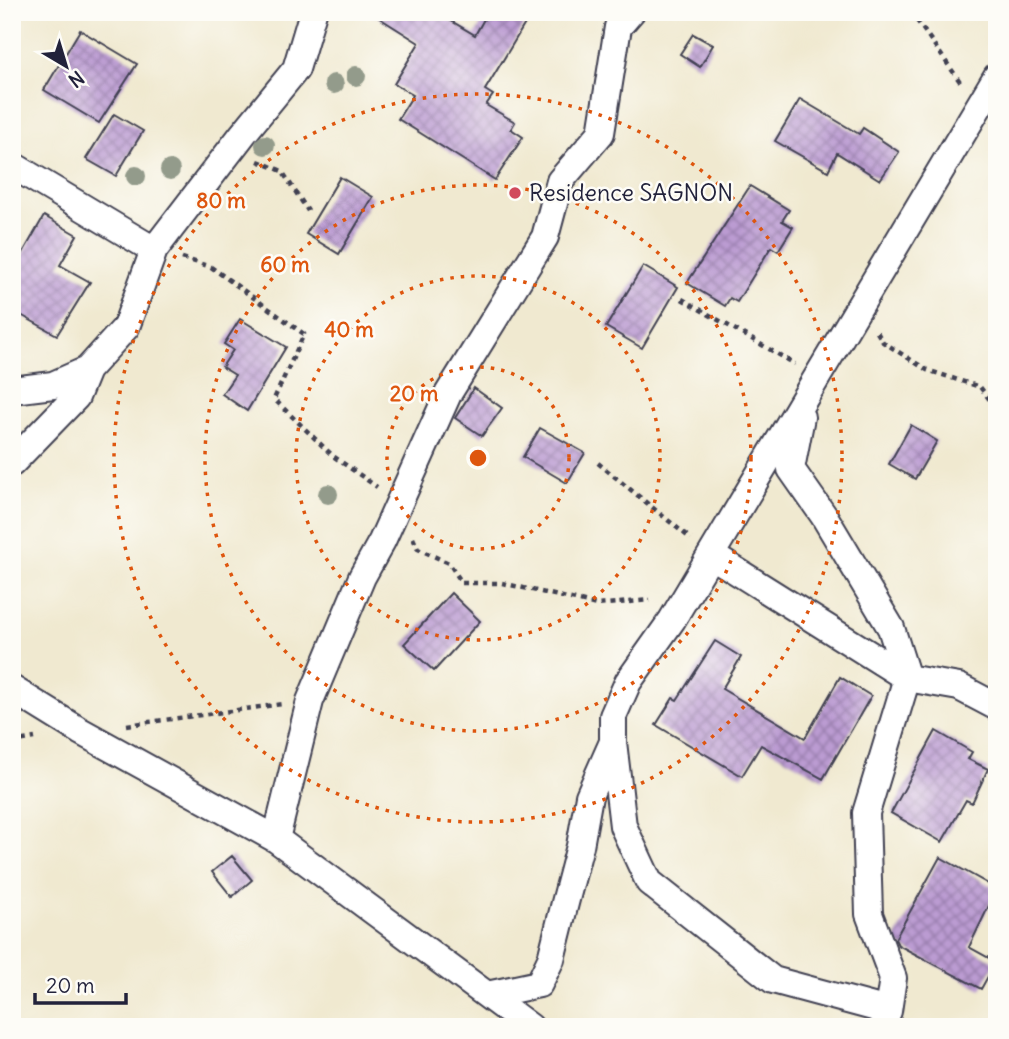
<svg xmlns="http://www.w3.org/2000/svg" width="1009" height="1039" viewBox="0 0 1009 1039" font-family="Delius,sans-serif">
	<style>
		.building { fill: url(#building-cross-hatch) }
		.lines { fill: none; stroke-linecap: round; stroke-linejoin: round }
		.minor-casing { stroke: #414051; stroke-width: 30 }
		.path { stroke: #414051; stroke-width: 4.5; stroke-dasharray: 5 5; stroke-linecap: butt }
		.minor { stroke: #fff; stroke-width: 26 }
		.tree { fill: #939b8b }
		.ring { fill: none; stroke: #de560e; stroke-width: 3.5; stroke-dasharray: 3.5 7 }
		.poi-dot { fill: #d1495b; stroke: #fdfcf7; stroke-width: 2.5 }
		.labels { text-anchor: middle; stroke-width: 5; stroke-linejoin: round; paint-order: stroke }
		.poi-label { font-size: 23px; fill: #22223b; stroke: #fdfcf7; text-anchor: start }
		.centre { fill: #de560e; stroke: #fdfcf7; stroke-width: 3.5 }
		.ring-label { font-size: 21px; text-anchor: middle; font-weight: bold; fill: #de560e; stroke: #fdfcf7; stroke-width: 5; stroke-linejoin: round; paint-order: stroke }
	</style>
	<defs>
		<pattern id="building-cross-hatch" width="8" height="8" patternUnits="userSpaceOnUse" patternTransform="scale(1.75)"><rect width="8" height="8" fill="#bb9bd2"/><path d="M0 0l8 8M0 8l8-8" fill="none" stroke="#987eac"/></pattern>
	</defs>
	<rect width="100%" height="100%" fill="#fdfcf7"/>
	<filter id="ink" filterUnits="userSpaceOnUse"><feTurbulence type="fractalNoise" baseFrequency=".0143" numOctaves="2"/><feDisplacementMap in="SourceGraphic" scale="14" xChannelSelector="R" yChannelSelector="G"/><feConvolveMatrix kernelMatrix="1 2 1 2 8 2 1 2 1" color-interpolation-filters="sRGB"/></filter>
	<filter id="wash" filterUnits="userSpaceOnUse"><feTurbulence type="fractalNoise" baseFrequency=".00686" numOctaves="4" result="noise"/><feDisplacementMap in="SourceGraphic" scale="28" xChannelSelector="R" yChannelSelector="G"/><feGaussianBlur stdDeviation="1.57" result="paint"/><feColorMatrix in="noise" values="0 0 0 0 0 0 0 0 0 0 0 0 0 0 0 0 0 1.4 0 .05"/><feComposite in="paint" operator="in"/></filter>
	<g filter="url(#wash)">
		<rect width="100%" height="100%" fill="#f0e9d0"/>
		<g id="blocks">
			<path class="building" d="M370,12H436L475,35L488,12H532L485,90L493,95L486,105L515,122L511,129L523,137L495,180L398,119L413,95L394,84L419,43Z
				M80,30L137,64L99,123L44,90Z
				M693,34L713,45L700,67L680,54Z
				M800,99L859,134L863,128L899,152L880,180L837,153L828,171L775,141Z
				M114,114L143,131L116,176L86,159Z
				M340,177L373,197L339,254L306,234Z
				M750,186L789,210L782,221L793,227L778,251L771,247L737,302L730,298L725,306L687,283Z
				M44,216L77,235L60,265L90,282L57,335L12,310V272Z
				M643,266L678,287L642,348L606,327Z
				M240,319L286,347L247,411L222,394L235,375L222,367L233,350L224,344Z
				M474,388L502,408L482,436L455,418Z
				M911,425L937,441L915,479L889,464Z
				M540,428L585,453L567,483L523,457Z
				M451,593L480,621L434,671L404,644Z
				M715,641L741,657L722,689L805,738L840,677L871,696L823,779L761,745L742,776L656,725L673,698L677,700Z
				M936,731L972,752L968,759L988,769L972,803L966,800L942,842L891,813Z
				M232,856L252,880L232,897L212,872Z
				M940,857L997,889L969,947L996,962L981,989L898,945L895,939Z"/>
		</g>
	</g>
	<g filter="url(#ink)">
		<use href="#blocks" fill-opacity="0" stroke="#414051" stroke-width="2"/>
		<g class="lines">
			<defs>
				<path id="minor" d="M12,165L154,250
					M12,390L53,385L87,370L126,327L154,250L243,134L296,69L313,12
					M801,417L791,469L824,516L891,628L907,678L959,687L997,707
					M12,463L76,397L87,370
					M711,555L907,678L866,813L869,914L893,978L888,1011L882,1025
					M12,689L80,731L276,839L530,1027
					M276,839L310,701L362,577L382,541L448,394L545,237L560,181L601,133L618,27L631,12
					M487,995L539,984L551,959L565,903L580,846L589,796L612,744
					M888,1011L773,980L649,882L623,826L613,742V716L628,682L672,620L997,76"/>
			</defs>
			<use href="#minor" class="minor-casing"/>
			<path class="path" d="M911,12L961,83
				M258,161L282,171L308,211
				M182,258L211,267L304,334L274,399L333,456L377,487
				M682,299L795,364
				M877,332L883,342L927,370L980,387L997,409
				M598,463L691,539
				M413,538L418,549L449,563L462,583H502L597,605L650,600
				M127,725L282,704
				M12,742L35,738"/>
			<use href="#minor" class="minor"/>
		</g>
		<g class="tree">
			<circle cx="356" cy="76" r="10"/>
			<circle cx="334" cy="84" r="10"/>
			<circle cx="265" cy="145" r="10"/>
			<circle cx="170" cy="170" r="10"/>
			<circle cx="136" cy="176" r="10"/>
			<circle cx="328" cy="494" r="10"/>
		</g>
	</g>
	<g class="ring">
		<circle cx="478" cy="458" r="91"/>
		<circle cx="478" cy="458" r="182"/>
		<circle cx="478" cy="458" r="273"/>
		<circle cx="478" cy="458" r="364"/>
	</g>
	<circle class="poi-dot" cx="515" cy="193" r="7"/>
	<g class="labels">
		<g class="poi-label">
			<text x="529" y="201">Residence SAGNON</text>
		</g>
	</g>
	<circle cx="478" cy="458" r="10" class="centre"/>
	<g class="ring-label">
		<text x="221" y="208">80 m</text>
		<text x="285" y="272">60 m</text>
		<text x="349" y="337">40 m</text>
		<text x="414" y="401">20 m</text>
	</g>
	<rect width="1009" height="1039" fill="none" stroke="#fdfcf7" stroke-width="42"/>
	<g transform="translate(66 66) rotate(142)" stroke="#fdfcf7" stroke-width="5" paint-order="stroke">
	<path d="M0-5L12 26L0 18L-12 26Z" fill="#22223b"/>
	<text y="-10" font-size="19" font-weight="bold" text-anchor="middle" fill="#22223b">N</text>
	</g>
	<path d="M35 993v10h91v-10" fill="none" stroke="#22223b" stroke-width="3.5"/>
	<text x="46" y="993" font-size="21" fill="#22223b" stroke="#fdfcf7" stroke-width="5" paint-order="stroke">20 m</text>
</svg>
